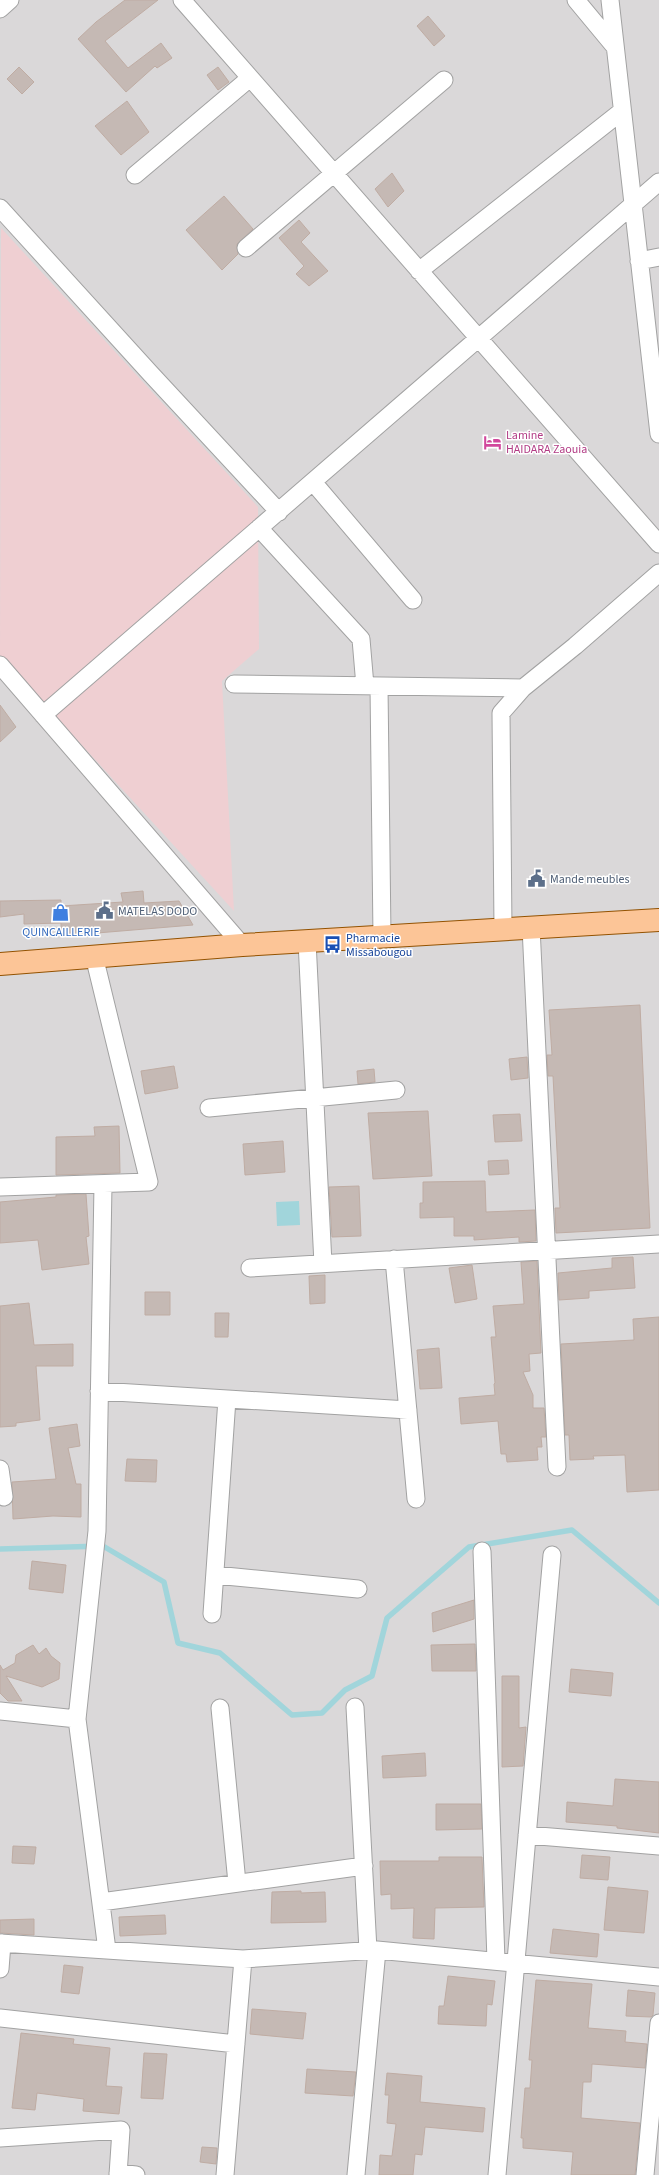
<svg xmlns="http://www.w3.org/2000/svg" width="659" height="2175" viewBox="0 0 659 2175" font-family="'Source Sans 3',sans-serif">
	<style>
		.residential { fill: #dad8d9 }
		.commercial { fill: #efcfd2 }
		.water { fill: #a1d5db }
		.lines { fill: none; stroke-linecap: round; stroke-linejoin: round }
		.stream { stroke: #a1d5db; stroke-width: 5.5 }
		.building { fill: #c5b9b4; stroke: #bfaca3 }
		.minor-casing { stroke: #a2a2a2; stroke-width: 19 }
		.primary-casing { stroke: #935200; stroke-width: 24 }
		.minor { stroke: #fff; stroke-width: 17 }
		.primary { stroke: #fcc597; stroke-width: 22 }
		.labels { text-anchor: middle; stroke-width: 3; stroke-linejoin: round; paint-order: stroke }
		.hotel-label { font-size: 12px; fill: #b23c85; stroke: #fff; text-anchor: start }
		.service-label { font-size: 12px; fill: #4e5e75; stroke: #fff; text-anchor: start }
		.shop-label { font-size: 12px; fill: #366cbe; stroke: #fff }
		.transit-label { font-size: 12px; fill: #164399; stroke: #fff; text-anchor: start }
	</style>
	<rect width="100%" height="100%" fill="#ede8e1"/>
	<path class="residential" d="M0,0H659V2175H0Z"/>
	<path class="commercial" d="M1,228L258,507L259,649L222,681L234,911L0,656Z"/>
	<path class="water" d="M299,1201L300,1225L277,1226L276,1202Z"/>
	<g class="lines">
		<path class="stream" d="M0,1549L103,1546L164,1582L178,1643L220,1653L292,1715L322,1713L345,1690L372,1676L387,1618L469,1547L572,1530L659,1603"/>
	</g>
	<path class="building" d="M125,0H158L105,41L128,68L161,43L172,58L157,68L155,66L126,92L78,39L96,22Z
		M428,16L445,36L434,46L417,26Z
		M19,67L34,82L22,94L7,79Z
		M218,67L229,82L218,90L207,75Z
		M127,101L149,132L121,155L95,126Z
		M392,173L404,191L388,207L375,189Z
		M224,196L253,229L237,244L238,254L222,270L186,230Z
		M299,220L310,233L301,242L328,271L309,286L296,274L304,266L279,238Z
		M0,705L16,727L0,742Z
		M143,891L144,903L179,901L193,925L61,936V923L24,924V914L0,917V901L61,900V906L123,902L121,893Z
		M640,1005L650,1228L556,1233L555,1208H560L553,1076H548L547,1055H552L549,1010Z
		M527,1057L528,1078L511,1080L509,1059Z
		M174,1066L178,1088L145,1094L141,1071Z
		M374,1069L375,1082L358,1084L357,1071Z
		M428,1111L432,1176L373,1179L368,1113Z
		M520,1114L522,1141L495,1142L493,1115Z
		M119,1126L120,1173L56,1175V1137L95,1136L94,1127Z
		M283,1141L285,1172L245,1175L243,1144Z
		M508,1160L509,1174L489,1175L488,1161Z
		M485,1181L486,1212L535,1210L536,1241L519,1242V1237L474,1240V1236H454V1217L420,1218V1203H423V1182Z
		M359,1186L361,1236L332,1237L329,1187Z
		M86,1194L89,1236L86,1237L89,1264L42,1270L38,1240L0,1243V1202L56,1197V1195Z
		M633,1257L635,1288L589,1291V1298L559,1300L558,1273L612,1268V1258Z
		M537,1261L541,1353L529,1354L530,1371L523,1372L533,1395V1408H544L546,1437H541L542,1447H537L538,1460L507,1462L506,1454H501L498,1421L461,1424L459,1398L495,1395L494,1384L495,1383L491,1337H496L493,1306L524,1304L521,1262Z
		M472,1265L477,1299L455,1303L449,1268Z
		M325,1275V1303L310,1304L309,1276Z
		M145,1292H170V1315H145Z
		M29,1303L34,1345L73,1344V1366H36L40,1420L16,1423V1426L0,1427V1306Z
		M215,1313H229L228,1337H215Z
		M659,1317V1490L627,1492L625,1455L593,1456L594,1459L570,1460L569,1435H565L561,1344L634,1340L633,1319Z
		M439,1348L442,1388L420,1389L417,1350Z
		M77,1424L80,1446L68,1448L76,1484H81V1517L53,1516L13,1519L12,1482L56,1479L49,1428Z
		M127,1459L157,1460L156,1482L125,1481Z
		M32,1561L66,1565L63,1593L29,1589Z
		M474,1600V1619L433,1632L432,1613Z
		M475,1644L476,1671H432L431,1645Z
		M33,1645L39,1654L46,1648L51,1656L60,1663L59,1679L42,1687L6,1676L22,1701H8L0,1693V1665L3,1670L15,1663L16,1655Z
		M571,1669L613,1673L611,1696L569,1692Z
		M502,1676H519V1728L526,1727L523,1766L502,1767Z
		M425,1753L426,1776L383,1778L382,1756Z
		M615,1779L659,1782V1833L617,1828V1826L566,1822L567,1802L613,1806Z
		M436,1804H481L482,1829L436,1830Z
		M13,1846L36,1847L34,1864L12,1863Z
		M582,1855L610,1857L608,1880L580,1878Z
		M439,1857H482L484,1907L435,1908L434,1939L413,1938L414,1908L391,1909V1894L381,1895L380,1861H439Z
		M608,1887L648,1891L644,1933L604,1930Z
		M301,1891V1893L325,1892L326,1922L271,1923L272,1892Z
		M165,1915L166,1934L120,1936L119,1917Z
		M34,1919V1935L0,1933V1920Z
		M553,1929L599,1934L597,1957L550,1953Z
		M64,1965L83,1967L79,1994L61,1992Z
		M448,1976L495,1981L492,2005L487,2004L486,2026L438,2024L439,2006H444Z
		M536,1980L592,1984L588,2028L626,2031L625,2042L647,2044L645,2068L592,2064L591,2082H583L581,2118L640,2123L635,2175H571L573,2152L523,2148V2138H521L525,2088H530L532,2060H529Z
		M628,1990L655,1993L653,2015L651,2017L626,2016Z
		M252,2009L306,2013L303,2039L250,2034Z
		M21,2033L74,2039L73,2044L110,2048L106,2086L122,2087L119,2114L83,2111L84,2099L37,2093L35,2110L12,2108Z
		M144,2053L167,2054L163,2099L141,2098Z
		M307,2069L356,2072L353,2096L305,2093Z
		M387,2073L422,2076L420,2102L485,2108L483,2132L425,2127L422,2155L415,2154L413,2175H379L380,2155L392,2156L396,2124L387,2123L389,2095H385Z
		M202,2147L217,2148L216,2164L200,2162Z"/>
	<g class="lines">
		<defs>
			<path id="minor" d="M182,0L659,544
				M576,0L615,47
				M610,0L659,434
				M0,9L10,0
				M135,175L250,78
				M0,208L150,373L279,512
				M246,248L444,80
				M639,261L659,257
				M419,271L622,111
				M313,482L413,600
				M259,528L361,639L365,686
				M0,665L242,945
				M234,684L523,688
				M379,686L382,936
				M43,715L659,182
				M531,927L557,1467
				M503,929L501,713L523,688L575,646L659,573
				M307,941L323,1264
				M209,1108L396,1090
				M103,1185L97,1531L77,1719L107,1950
				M0,1187L149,1182L94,956
				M394,1259L416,1499
				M250,1268L659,1244
				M99,1391L408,1410
				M0,1469L4,1497
				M482,1551L496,1961
				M215,1575L358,1589
				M212,1614L227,1399
				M355,1707L368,1950
				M220,1708L237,1883
				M0,1711L77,1719
				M527,1835L659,1846
				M101,1902L364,1866
				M0,1943L243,1959L377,1950L659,1977
				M0,1969L2,1943
				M0,2018L236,2044
				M0,2138L121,2130L118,2175
				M118,2173L136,2175
				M225,2175L243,1959
				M356,2175L377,1950
				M497,2175L552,1555
				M645,2175L659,2023"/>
			<path id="primary" d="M0,964L242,945L659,920"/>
		</defs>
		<use href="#minor" class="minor-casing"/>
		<use href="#primary" class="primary-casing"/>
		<use href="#minor" class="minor"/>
		<use href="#primary" class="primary"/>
	</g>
	<defs>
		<symbol id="hotel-bare" viewBox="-9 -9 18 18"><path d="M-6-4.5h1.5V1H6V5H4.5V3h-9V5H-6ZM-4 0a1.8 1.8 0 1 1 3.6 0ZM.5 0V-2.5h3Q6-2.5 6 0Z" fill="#d1479c" stroke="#fff" stroke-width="2.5" paint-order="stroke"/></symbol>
		<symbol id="civic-bare" viewBox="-9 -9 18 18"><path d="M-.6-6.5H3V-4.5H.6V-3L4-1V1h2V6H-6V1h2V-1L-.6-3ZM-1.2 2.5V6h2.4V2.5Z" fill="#5c6f8a" stroke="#fff" stroke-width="2.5" paint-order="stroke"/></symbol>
		<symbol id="shop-bare" viewBox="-9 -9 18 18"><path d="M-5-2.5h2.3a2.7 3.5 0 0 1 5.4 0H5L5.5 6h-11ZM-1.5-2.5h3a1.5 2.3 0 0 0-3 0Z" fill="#3f7fe0" stroke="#fff" stroke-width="2.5" paint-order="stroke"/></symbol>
		<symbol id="bus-bare" viewBox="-9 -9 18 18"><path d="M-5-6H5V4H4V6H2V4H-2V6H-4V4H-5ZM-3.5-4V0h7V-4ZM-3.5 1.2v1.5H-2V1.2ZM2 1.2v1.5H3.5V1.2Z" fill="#1a4fb4" stroke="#fff" stroke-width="2.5" paint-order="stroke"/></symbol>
	</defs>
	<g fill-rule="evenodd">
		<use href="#hotel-bare" x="480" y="430" width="25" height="25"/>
		<use href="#civic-bare" x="524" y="866" width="25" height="25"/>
		<use href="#civic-bare" x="92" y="898" width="25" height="25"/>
		<use href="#shop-bare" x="48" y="900" width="25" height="25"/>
		<use href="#bus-bare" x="320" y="932" width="25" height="25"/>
	</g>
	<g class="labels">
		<g class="hotel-label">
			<text x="506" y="439">Lamine<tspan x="506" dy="14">HAIDARA Zaouia</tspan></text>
		</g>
		<g class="service-label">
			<text x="550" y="883">Mande meubles</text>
			<text x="118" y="915">MATELAS DODO</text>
		</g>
		<g class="shop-label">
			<text x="61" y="936">QUINCAILLERIE</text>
		</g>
		<g class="transit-label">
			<text x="346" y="942">Pharmacie<tspan x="346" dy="14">Missabougou</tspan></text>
		</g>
	</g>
</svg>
